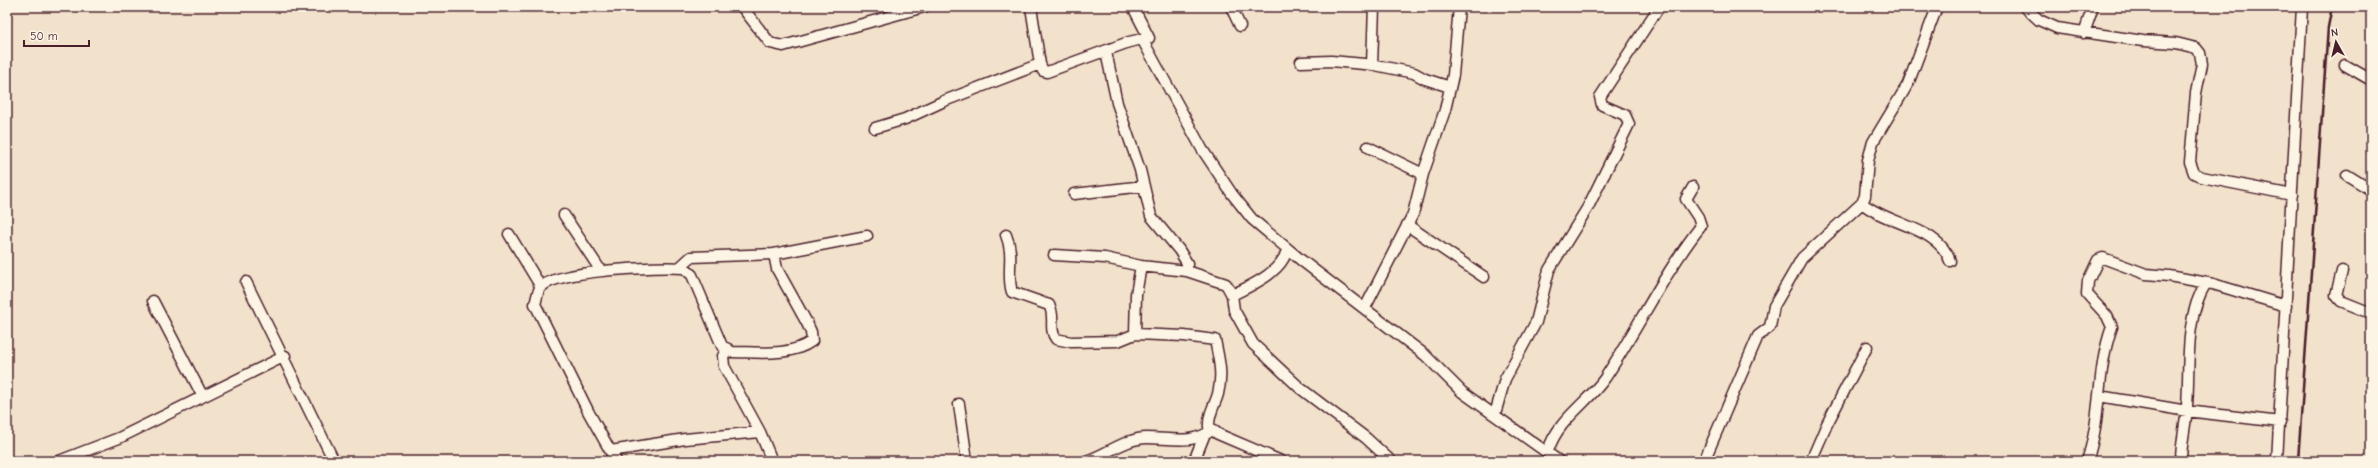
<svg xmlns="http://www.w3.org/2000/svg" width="2378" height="468" viewBox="0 0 2378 468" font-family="'Comic Neue',sans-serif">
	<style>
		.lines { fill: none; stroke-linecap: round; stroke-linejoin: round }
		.street-casing { stroke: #4a1f2b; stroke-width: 13 }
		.street { stroke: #fcf5e5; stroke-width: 10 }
		.rail { stroke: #4a1f2b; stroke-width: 2.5 }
	</style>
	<rect width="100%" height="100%" fill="#f2e1cb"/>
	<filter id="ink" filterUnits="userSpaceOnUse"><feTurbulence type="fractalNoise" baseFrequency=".025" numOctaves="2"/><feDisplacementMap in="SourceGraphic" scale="8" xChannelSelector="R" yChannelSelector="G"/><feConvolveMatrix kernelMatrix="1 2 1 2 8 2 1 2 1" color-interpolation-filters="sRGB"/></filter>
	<g filter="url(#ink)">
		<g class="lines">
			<defs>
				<path id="street" d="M742,7L770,43L783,46L924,7
					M1031,7L1040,64L1043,71L1047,72L1129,42L1147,38
					M1133,7L1149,38
					M1231,7L1240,26
					M2025,7L2039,20L2057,28L2143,41L2176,43L2196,48L2200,53L2202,64L2196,93L2190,162L2194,173L2202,177L2292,195
					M2084,33L2093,7
					M1149,38L1142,39L1202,149L1232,194L1252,219L1301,260L1425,355L1462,392L1559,461
					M1106,52L1117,103L1140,170L1151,216L1179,250L1187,263V271L1226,284L1232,295L1234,310L1253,344L1300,388L1366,438L1391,461
					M1301,62L1331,61L1375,65L1414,73L1425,79L1450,87
					M1372,65L1374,7
					M2345,65L2371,80
					M875,128L905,119L944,101L1040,64
					M1368,147L1423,174
					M2347,175L2371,190
					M1074,194L1144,186
					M1862,203C1888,225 1939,227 1950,261
					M564,215L601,271
					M1407,225L1484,277
					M509,234L541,287
					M1006,235C1015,256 1006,274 1012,292L1049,305C1056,316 1048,329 1056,339L1071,342L1118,341L1135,334L1184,336L1215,340C1219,360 1223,374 1218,394C1215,405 1208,414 1209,427L1218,434L1281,461
					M1054,255L1105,258L1141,266
					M679,268L691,257L774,254
					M2342,271L2336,295L2341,301L2371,313
					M246,282L334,461
					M1232,295C1250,286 1283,272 1287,249
					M153,301L202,395
					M1365,308L1413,214L1423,174L1445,110L1453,75L1459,7
					M1135,334L1136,294L1141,266L1187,271
					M2099,396L2187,411L2280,422
					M959,404L967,461
					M1495,414L1505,379L1536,322L1549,270L1588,207L1629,124L1625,115L1602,105L1600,97L1659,7
					M611,451L685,439L760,432
					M1548,451C1558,419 1587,404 1605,378C1638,328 1664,273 1701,226L1698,217L1686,199L1693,187
					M59,461L119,438L285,356
					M616,461L589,413L535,304C537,299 537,291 541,287C558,270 658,266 684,268L692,275L722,346L728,349
					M772,461L760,432L724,366L723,356L728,349L731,352C757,352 790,357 812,341L811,332L807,323L777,269L774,254L867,236
					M1086,461C1106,455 1126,438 1147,438C1169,438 1193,445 1212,430
					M1194,461L1204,436
					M1704,461L1758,336L1770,327L1774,306L1802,258L1862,203L1865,196L1868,160L1873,142L1908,84L1937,7
					M1811,461L1827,424L1867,347
					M2087,461C2102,417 2096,370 2112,327L2107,316L2087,294L2088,281L2098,260L2103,258L2146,274L2169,276L2213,284L2286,306
					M2181,461C2181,442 2186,425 2187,406C2190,367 2184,318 2206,283
					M2277,461L2302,7"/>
			</defs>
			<use href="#street" class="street-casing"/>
			<use href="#street" class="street"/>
			<path class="rail" d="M2298,461L2328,27L2332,7"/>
		</g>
	</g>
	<rect width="2378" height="468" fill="none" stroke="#fcf5e5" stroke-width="24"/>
	<rect x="12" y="12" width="2354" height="444" fill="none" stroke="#4a1f2b" stroke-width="1.5" filter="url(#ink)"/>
	<g transform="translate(2336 42) rotate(352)" stroke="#fcf5e5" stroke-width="3" paint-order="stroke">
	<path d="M0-3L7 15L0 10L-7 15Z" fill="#4a1f2b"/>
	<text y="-6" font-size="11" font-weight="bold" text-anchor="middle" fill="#4a1f2b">N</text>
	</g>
	<path d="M24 40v6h65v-6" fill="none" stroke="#4a1f2b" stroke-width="2"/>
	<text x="30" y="40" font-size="12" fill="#4a1f2b" stroke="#fcf5e5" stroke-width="3" paint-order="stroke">50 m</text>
</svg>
